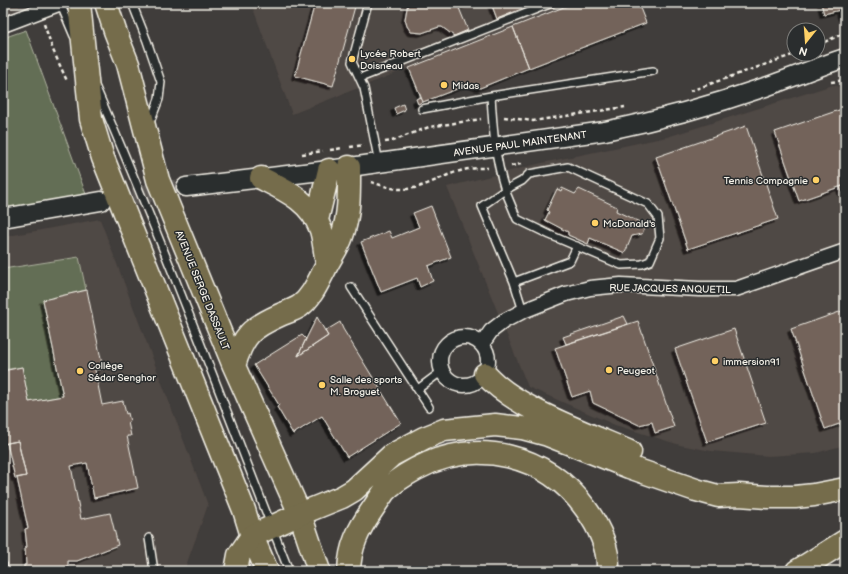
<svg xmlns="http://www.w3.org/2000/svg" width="848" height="574" viewBox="0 0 848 574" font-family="'Balsamiq Sans',sans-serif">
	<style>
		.built { fill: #4f4844 }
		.green { fill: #646e54; stroke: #acb09e }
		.building { fill: #73635a; stroke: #f4f1e8; filter: url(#shadow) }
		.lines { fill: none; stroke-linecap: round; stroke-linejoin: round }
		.tertiary-tunnel { stroke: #5b5855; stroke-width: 18; stroke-dasharray: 18 9; stroke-linecap: butt }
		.service-casing { stroke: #f4f1e8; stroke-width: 10 }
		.minor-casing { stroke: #f4f1e8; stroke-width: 17 }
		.tertiary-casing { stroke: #f4f1e8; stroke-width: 21 }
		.primary-casing { stroke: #f4f1e8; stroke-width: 25 }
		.trunk-casing { stroke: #f4f1e8; stroke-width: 25 }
		.path { stroke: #f4f1e8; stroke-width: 2.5; stroke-dasharray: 4 3; stroke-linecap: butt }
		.service { stroke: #2a2d2e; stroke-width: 7 }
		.minor { stroke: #2a2d2e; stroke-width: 14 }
		.tertiary { stroke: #2a2d2e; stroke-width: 18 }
		.primary { stroke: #746c4b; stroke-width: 22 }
		.trunk { stroke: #746c4b; stroke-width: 22 }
		.poi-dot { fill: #ffd166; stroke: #2a2d2e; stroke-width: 1.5 }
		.labels { text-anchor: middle; stroke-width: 3; stroke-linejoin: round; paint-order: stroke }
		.poi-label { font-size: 10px; fill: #f4f1e8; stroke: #2a2d2e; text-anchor: start }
		.street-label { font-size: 10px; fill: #f4f1e8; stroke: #2a2d2e }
	</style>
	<defs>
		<filter id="shadow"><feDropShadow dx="-3.5" dy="3.5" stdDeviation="0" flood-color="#0009"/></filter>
	</defs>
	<rect width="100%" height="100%" fill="#403d3b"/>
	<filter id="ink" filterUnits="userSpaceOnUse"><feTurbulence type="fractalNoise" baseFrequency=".025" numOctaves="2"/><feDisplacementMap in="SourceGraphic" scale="8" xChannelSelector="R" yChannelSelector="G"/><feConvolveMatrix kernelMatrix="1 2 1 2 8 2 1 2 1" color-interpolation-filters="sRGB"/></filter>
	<g filter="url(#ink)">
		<path class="built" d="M3,3H18L20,10L3,17Z
			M251,3H574L292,114Z
			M833,85L845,88V445L816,453L768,456L711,451L680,445L615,425L528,387L447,187L542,163L667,137Z
			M100,219L208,505L184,571H3V237Z"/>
		<path class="green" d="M26,30L87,197L3,210V38Z
			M79,257L86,290L43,300L63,396L29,402L22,367L3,370V269Z"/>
		<path class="building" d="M315,3H356L333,86L295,76Z
			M408,3H472L459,8L468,30L454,36L442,27H439L422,33L411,32L407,26L405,19Z
			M491,3H536L497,19Z
			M574,3H638L646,23L529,68L513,27Z
			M821,3H845V17H842L840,10L824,14Z
			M513,27L529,68L480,88L470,84L423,102L409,68Z
			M420,97L422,102L418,104L416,99Z
			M403,104L405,110L396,114L394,108Z
			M845,108V185L799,201L775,132Z
			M746,126L778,219L688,249L656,157Z
			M845,185V192L842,193L840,187Z
			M562,188L575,194L579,189L617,207L616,211L646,225L642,234L632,236L625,253L590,238L588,244L568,235V232L545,220L549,212L547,210L557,189L561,191Z
			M431,206L451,257L428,266L433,281L420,287L417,278L381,292L361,242L389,231L392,238L419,227L413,213Z
			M87,290L103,369L95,370L102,405L123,401L126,414L128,413L130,422H128L131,436H127L138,488L94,498L87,463L71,466L81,519L110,513L118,545L77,561H68V571H24V565H26L25,548L27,547L25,529L28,528L17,478L26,476L18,441L3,444V371L22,367L29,402L63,396L43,300Z
			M845,310V422L825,429L791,329Z
			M624,316L628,324L566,344L563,337Z
			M317,317L328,336L298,356L306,339Z
			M638,321L674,427L655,433L652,422L639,425L593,403L590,391L572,397L555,348Z
			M340,322L343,329L401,423L347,457L322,416L293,434L277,407L279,405L254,365L302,335L306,339L298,356L328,336L325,331Z
			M734,329L766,423L707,442L675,349Z
			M18,441L26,476L15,478L7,443Z
			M105,568V571H92Z"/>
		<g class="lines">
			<path class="tertiary-tunnel" d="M106,200L186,187"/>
			<defs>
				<path id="service" d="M60,3L74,36
					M132,3L147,41L161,82L159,99L149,125
					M368,3L352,62L364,88L379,163
					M360,78L552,3
					M96,88C165,247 226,410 289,571
					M491,96C493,130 495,158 505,190L482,206L514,282L523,311
					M422,109L491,96L653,71
					M568,167L648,204L658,217L660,238L650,261L642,264L621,265L550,235L517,219L505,190L522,181L529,174Z
					M514,282L570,261L577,246
					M351,287L429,407
					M418,389L442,371
					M149,538L154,571
					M3,565L5,571"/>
				<path id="minor" d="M3,25L61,3
					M440 361a24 24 0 1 1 48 0a24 24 0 1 1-48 0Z
					M482,344L491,331L504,321L523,311L566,294L590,288L621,285L699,289H736L845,251"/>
				<path id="tertiary" d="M186,187L329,170L605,131C658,120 710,106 762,88C789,79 817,67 845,58
					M3,218L101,201"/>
				<path id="primary" d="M79,3L91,119L103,158L244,510L252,536L267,571
					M106,3L115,31L128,64L158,180L234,366L300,514L319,571
					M261,178C285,190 311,201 321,230C324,240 325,253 327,264
					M317,220L329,170
					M234,366C243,335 251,328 280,315C287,312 294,310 300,306C312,297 318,282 325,269C330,258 338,248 342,236C350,214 349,190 349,167"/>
				<path id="trunk" d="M485,374C516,409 587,433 630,452
					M236,571L239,555L252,536L300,514L342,497L354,490L392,455L424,438L444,430L495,425L522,428L548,435L629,467L696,490L718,496L739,495L767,497H795L814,495L845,489
					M349,571C350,546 358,530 372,510C376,504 380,498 384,492C393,482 405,475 416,469C476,437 547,454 586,509C599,527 609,549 608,571
					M797,571L845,541"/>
			</defs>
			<use href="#service" class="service-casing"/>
			<use href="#minor" class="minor-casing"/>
			<use href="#tertiary" class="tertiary-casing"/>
			<use href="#primary" class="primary-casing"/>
			<use href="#trunk" class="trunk-casing"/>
			<path class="path" d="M44,24L53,50L67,81
				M845,41L842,34L845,33
				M818,45L842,34
				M831,82L845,80
				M690,91L795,54
				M504,117L533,121L625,107
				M385,142L392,141L429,127L481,119
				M350,147L364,145
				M330,150L343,148
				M302,154L323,151
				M511,166L521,164
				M371,182C381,185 391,189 401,189C423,190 440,176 460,171C469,168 479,168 488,168"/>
			<use href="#service" class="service"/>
			<use href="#minor" class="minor"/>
			<use href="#tertiary" class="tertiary"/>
			<use href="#primary" class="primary"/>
			<use href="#trunk" class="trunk"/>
		</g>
	</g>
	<g class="poi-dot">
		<circle cx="352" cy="59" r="4"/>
		<circle cx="444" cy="85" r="4"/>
		<circle cx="816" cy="180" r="4"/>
		<circle cx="595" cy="223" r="4"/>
		<circle cx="715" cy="361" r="4"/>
		<circle cx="609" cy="370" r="4"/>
		<circle cx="80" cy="371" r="4"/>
		<circle cx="322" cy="385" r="4"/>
	</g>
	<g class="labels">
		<g class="poi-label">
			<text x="360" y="57">Lycée Robert<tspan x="360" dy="12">Doisneau</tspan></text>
			<text x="452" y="89">Midas</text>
			<text x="808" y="184" text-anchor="end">Tennis Compagnie</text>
			<text x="603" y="227">McDonald's</text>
			<text x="723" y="365">immersion91</text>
			<text x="88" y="369">Collège<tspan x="88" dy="12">Sédar Senghor</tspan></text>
			<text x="617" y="374">Peugeot</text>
			<text x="330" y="383">Salle des sports<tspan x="330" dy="12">M. Broguet</tspan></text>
		</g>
		<g class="street-label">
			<text transform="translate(520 143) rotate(-8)" y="4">AVENUE PAUL MAINTENANT</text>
			<text transform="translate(670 288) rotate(1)" y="4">RUE JACQUES ANQUETIL</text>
			<text transform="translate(203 290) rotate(68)" y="4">AVENUE SERGE DASSAULT</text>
		</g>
	</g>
	<rect width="848" height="574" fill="none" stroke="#2a2d2e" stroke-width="16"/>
	<rect x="8" y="8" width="832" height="558" fill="none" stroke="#f4f1e8" stroke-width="1.5" filter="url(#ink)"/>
	<g transform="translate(806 42) rotate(197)"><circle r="19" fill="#2a2d2e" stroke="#7b7b78"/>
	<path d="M0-3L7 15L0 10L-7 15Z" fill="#ffd166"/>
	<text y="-6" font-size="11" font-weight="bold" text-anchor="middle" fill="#f4f1e8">N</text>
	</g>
</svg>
